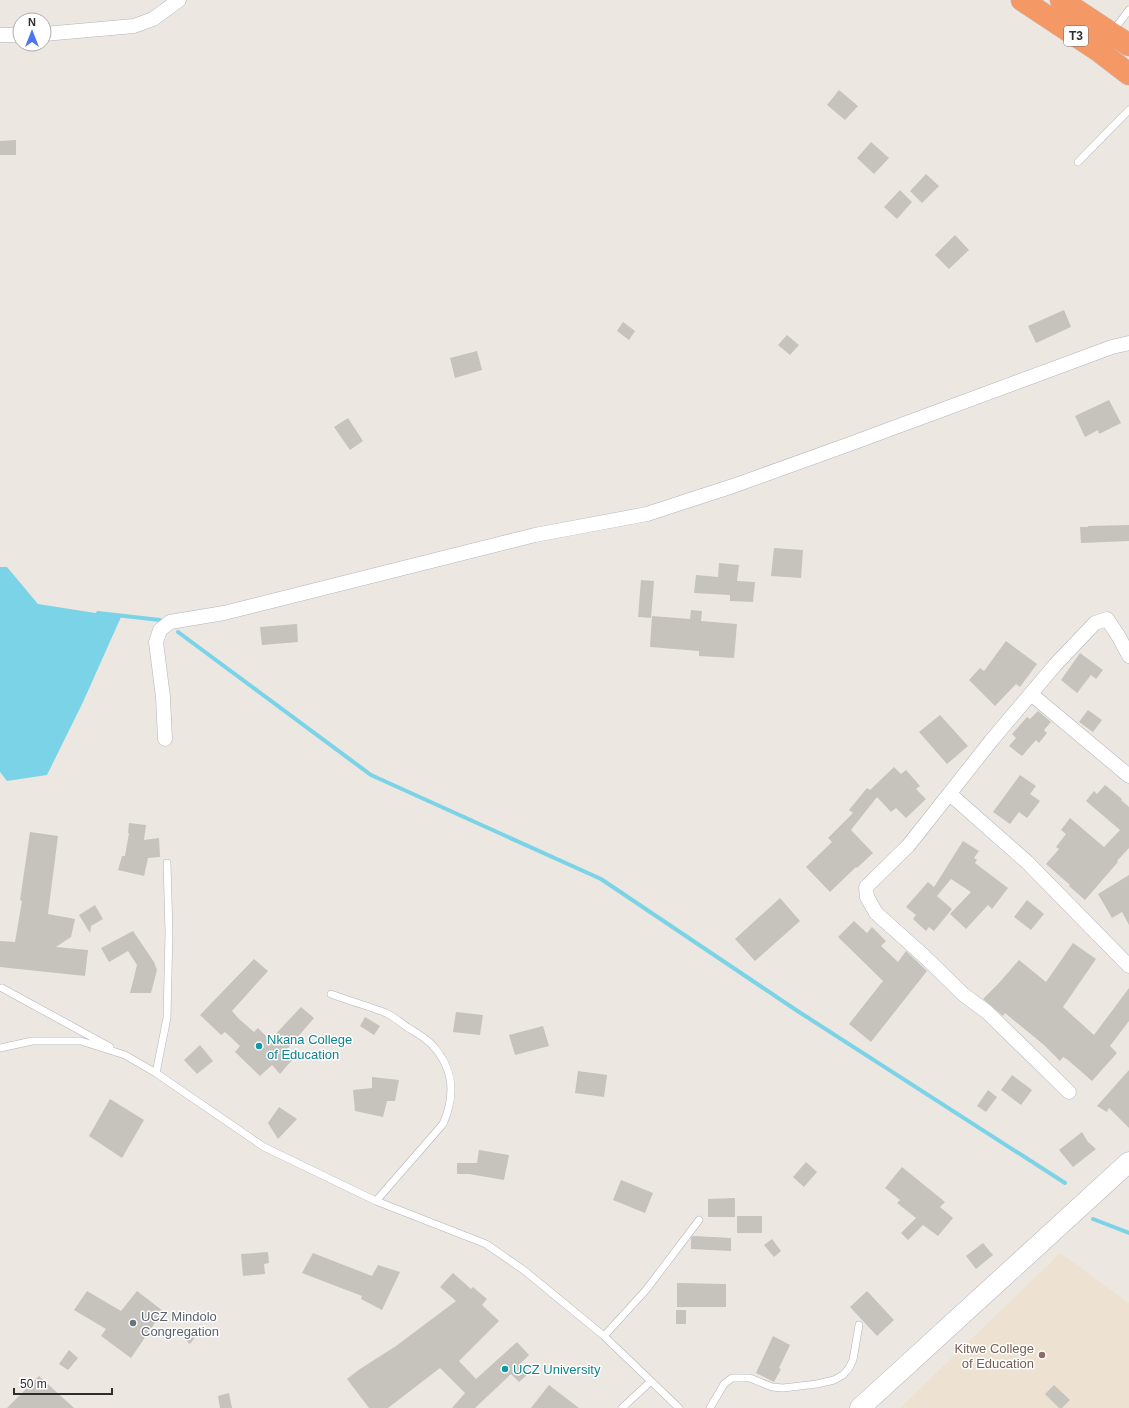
<svg xmlns="http://www.w3.org/2000/svg" width="1129" height="1408" viewBox="0 0 1129 1408" font-family="Helvetica,sans-serif">
	<style>
		.education { fill: #ede2d1 }
		.water { fill: #7bd3e8 }
		.lines { fill: none; stroke-linecap: round; stroke-linejoin: round }
		.stream { stroke: #7bd3e8; stroke-width: 4 }
		.building { fill: #c6c2bc }
		.lane-casing { stroke: #b1b4bc; stroke-width: 8 }
		.street-casing { stroke: #b1b4bc; stroke-width: 15 }
		.secondary-casing { stroke: #b1b4bc; stroke-width: 21 }
		.highway-casing { stroke: #c4c4c4; stroke-width: 23 }
		.lane { stroke: #fff; stroke-width: 7 }
		.street { stroke: #fff; stroke-width: 14 }
		.secondary { stroke: #fff; stroke-width: 20 }
		.highway { stroke: #f49865; stroke-width: 22 }
		.culture-dot { fill: #0f9aa8; stroke: #fff; stroke-width: 1.5 }
		.worship-dot { fill: #6b7280; stroke: #fff; stroke-width: 1.5 }
		.education-dot { fill: #8d6e63; stroke: #fff; stroke-width: 1.5 }
		.labels { text-anchor: middle; stroke-width: 3; stroke-linejoin: round; paint-order: stroke }
		.shield { fill: #fff; stroke: #6c6c6c; stroke-width: 1 }
		.shield-label { font-size: 12px; font-weight: bold; fill: #2d2d2d }
		.culture-label { font-size: 13px; fill: #0d838f; stroke: #fff; text-anchor: start }
		.worship-label { font-size: 13px; fill: #5b616d; stroke: #fff; text-anchor: start }
		.education-label { font-size: 13px; fill: #785e54; stroke: #fff; text-anchor: end }
	</style>
	<rect width="100%" height="100%" fill="#ede7e1"/>
	<path class="education" d="M1060,1253L1129,1303V1408H900Z"/>
	<path class="water" d="M0,567H7L38,604L121,617L83,702L47,775L7,781L0,772Z"/>
	<g class="lines">
		<path class="stream" d="M98,613L160,620
			M178,632L371,775L601,879L796,1010L1065,1183
			M1093,1219L1129,1233"/>
	</g>
	<path class="building" d="M839,90L858,106L845,120L827,105Z
		M16,140V155H0V141Z
		M871,142L889,158L874,174L857,158Z
		M926,174L939,186L922,203L910,191Z
		M900,190L912,202L897,219L884,207Z
		M955,235L969,250L949,269L935,255Z
		M1064,310L1071,327L1036,343L1028,326Z
		M623,322L635,331L629,340L617,331Z
		M787,335L799,345L790,355L778,345Z
		M477,351L482,370L455,378L450,358Z
		M1109,400L1121,423L1099,434L1098,430L1085,437L1075,416Z
		M348,418L363,441L350,450L334,427Z
		M1129,525V541L1081,543L1080,527H1088V526Z
		M774,548L803,550L801,578L771,576Z
		M719,563L739,565L737,581L755,582L753,602L730,601V595L694,593L696,575L718,577Z
		M641,580L654,581L651,618L638,617Z
		M691,610L702,611L701,621L737,624L734,658L699,656V651L650,647L652,616L690,619Z
		M297,624L298,642L262,645L260,627Z
		M1006,641L1037,664L1020,687L1016,684L995,706L969,680L980,668L984,671Z
		M1080,653L1103,670L1096,679L1091,675L1077,693L1061,680Z
		M1088,710L1102,720L1093,732L1079,722Z
		M1038,711L1051,722L1044,730L1047,733L1039,743L1036,740L1022,756L1009,746L1016,738L1012,734L1027,717L1030,719Z
		M940,715L968,746L947,764L919,732Z
		M894,767L901,774L906,770L920,786L916,789L926,799L906,818L896,808L891,812L877,797L851,830L873,853L857,868L856,867L830,892L806,867L832,842L828,838L853,813L849,810L867,788L870,790Z
		M1020,775L1036,786L1030,794L1040,801L1027,818L1019,812L1010,824L993,812Z
		M1105,785L1122,799L1121,800L1129,807V848L1117,861L1118,862L1085,900L1069,886L1070,885L1046,864L1059,849L1056,847L1066,834L1061,830L1070,818L1104,847L1120,830L1086,801L1094,791L1097,794Z
		M129,823L146,825L144,840L159,838L160,857L148,858L144,876L118,870L122,856H125L129,833H128Z
		M30,832L58,836L48,914L75,919L71,937L56,947L88,950L85,976L0,967V941L15,942L22,901L20,900Z
		M963,841L979,851L974,858L977,860L975,863L1008,888L992,909L988,905L966,929L950,914L971,892L951,879L937,896L952,909L934,931L929,927L926,931L913,919L916,915L906,907L928,882L934,887Z
		M1129,875V925L1122,912L1112,918L1098,894Z
		M780,898L800,921L755,961L735,939Z
		M1027,900L1044,914L1031,930L1014,917Z
		M95,905L103,919L91,926L90,933L79,915Z
		M854,921L867,933L872,927L886,941L881,946L898,962L906,951L927,971L871,1042L849,1024L883,981L838,937Z
		M133,931L154,962L157,970L151,993H130L137,965L128,951L109,962L101,948Z
		M1073,943L1096,959L1063,1007L1094,1035L1129,988V1021L1110,1046L1117,1053L1092,1081L1068,1060L1063,1057L1060,1061L1044,1045L1005,1013L1003,1016L983,999L998,984L1019,960L1046,982Z
		M254,959L268,971L232,1011L239,1019L254,1032L258,1028L270,1040L301,1007L314,1018L284,1053L292,1060L280,1074L272,1065L260,1076L235,1052L240,1046L225,1032L221,1035L200,1015Z
		M456,1012L483,1015L480,1035L453,1032Z
		M365,1017L380,1026L374,1035L360,1026Z
		M543,1026L549,1046L515,1055L509,1035Z
		M200,1045L213,1061L197,1074L184,1060Z
		M1129,1070V1128L1109,1108L1107,1112L1097,1106Z
		M578,1071L607,1075L604,1097L575,1093Z
		M1012,1075L1032,1090L1021,1105L1001,1090Z
		M372,1077L399,1080L395,1101H387L383,1117L355,1111L353,1090L372,1088Z
		M988,1090L997,1097L986,1112L977,1106Z
		M110,1099L144,1120L122,1158L89,1136Z
		M279,1107L297,1119L278,1139L268,1123Z
		M1082,1132L1088,1142L1096,1149L1073,1167L1059,1150Z
		M479,1150L509,1155L504,1180L469,1174H457V1163H477Z
		M806,1162L817,1172L804,1187L793,1177Z
		M902,1167L945,1202L940,1207L953,1218L938,1236L923,1225L908,1240L901,1233L916,1218L897,1203L900,1200L885,1188Z
		M621,1180L653,1193L645,1213L613,1200Z
		M735,1198V1217H708V1199Z
		M737,1216H762V1233H737Z
		M693,1236L731,1238V1251L691,1249V1238Z
		M772,1239L781,1251L774,1257L764,1245Z
		M983,1243L993,1255L976,1269L966,1256Z
		M268,1252L269,1263L264,1264L265,1274L243,1276L241,1254Z
		M313,1253L372,1276L378,1265L400,1272L382,1310L361,1299L362,1296L302,1273Z
		M453,1273L471,1289L473,1287L487,1299L482,1305L499,1321L459,1361L476,1379L517,1342L529,1355L519,1365L528,1374L519,1382L511,1374L475,1408H452L465,1393L440,1368L388,1408H369L347,1379L360,1369L396,1346L456,1301L440,1287Z
		M677,1283L726,1284V1307H677Z
		M87,1291L121,1311L137,1291L163,1311L131,1358L101,1336L106,1329L74,1310Z
		M867,1291L894,1320L877,1336L850,1307Z
		M676,1310H686V1324H676Z
		M187,1328L196,1336L190,1344L180,1335Z
		M773,1336L790,1345L779,1368L781,1369L774,1382L756,1373Z
		M69,1350L78,1358L68,1370L59,1364Z
		M39,1376L74,1408H7Z
		M549,1385L579,1408H531Z
		M1054,1385L1070,1400L1062,1408H1059L1045,1394Z
		M229,1393L232,1408H220L218,1396Z"/>
	<g class="lines">
		<defs>
			<path id="lane" d="M1113,31L1129,10
				M1078,162L1129,110
				M2,988L110,1047
				M331,994C349,1001 369,1006 386,1013C394,1017 400,1022 407,1027C416,1033 427,1038 434,1047C454,1070 455,1097 443,1124L376,1201
				M0,1048L32,1041H81L125,1055L156,1073L264,1147L376,1201L486,1244L525,1271L604,1336L679,1408
				M156,1073L167,1018L169,932L167,863
				M604,1336L646,1290L699,1220
				M622,1408L650,1382
				M710,1408L724,1384L732,1378H750L772,1387L783,1388L817,1384L834,1380L843,1375L849,1368L853,1360L859,1325"/>
			<path id="street" d="M44,34L134,26L153,19L179,0
				M0,35H20
				M1031,694L1129,776
				M165,739L163,697L156,642L160,630L170,622L224,613L535,535L647,514L733,486L847,445L1112,347L1129,343
				M951,792V795L1027,862L1129,966
				M1069,1092L987,1012L964,995L924,956L876,913L867,897L866,887L908,846L991,741L1055,665L1095,623L1107,619L1119,637L1129,656"/>
			<path id="secondary" d="M860,1408L1129,1162"/>
			<path id="highway" d="M1022,0L1099,51L1129,74
				M1061,0L1129,45"/>
		</defs>
		<use href="#lane" class="lane-casing"/>
		<use href="#street" class="street-casing"/>
		<use href="#secondary" class="secondary-casing"/>
		<use href="#highway" class="highway-casing"/>
		<use href="#lane" class="lane"/>
		<use href="#street" class="street"/>
		<use href="#secondary" class="secondary"/>
		<use href="#highway" class="highway"/>
	</g>
	<g class="culture-dot">
		<circle cx="259" cy="1046" r="4"/>
		<circle cx="505" cy="1369" r="4"/>
	</g>
	<circle class="worship-dot" cx="133" cy="1323" r="4"/>
	<circle class="education-dot" cx="1042" cy="1355" r="4"/>
	<g class="labels">
		<rect class="shield" x="1064" y="26" width="24" height="20" rx="3"/>
		<g class="shield-label">
			<text x="1076" y="40">T3</text>
		</g>
		<g class="culture-label">
			<text x="267" y="1044">Nkana College<tspan x="267" dy="15">of Education</tspan></text>
			<text x="513" y="1374">UCZ University</text>
		</g>
		<g class="worship-label">
			<text x="141" y="1321">UCZ Mindolo<tspan x="141" dy="15">Congregation</tspan></text>
		</g>
		<g class="education-label">
			<text x="1034" y="1353">Kitwe College<tspan x="1034" dy="15">of Education</tspan></text>
		</g>
	</g>
	<g transform="translate(32 32)"><circle r="19" fill="#ffffff" stroke="#ababab"/>
	<path d="M0-3L7 15L0 10L-7 15Z" fill="#4c77ef"/>
	<text y="-6" font-size="11" font-weight="bold" text-anchor="middle" fill="#2d2d2d">N</text>
	</g>
	<path d="M14 1388v6h98v-6" fill="none" stroke="#2d2d2d" stroke-width="2"/>
	<text x="20" y="1388" font-size="12" fill="#2d2d2d" stroke="#ffffff" stroke-width="3" paint-order="stroke">50 m</text>
</svg>
